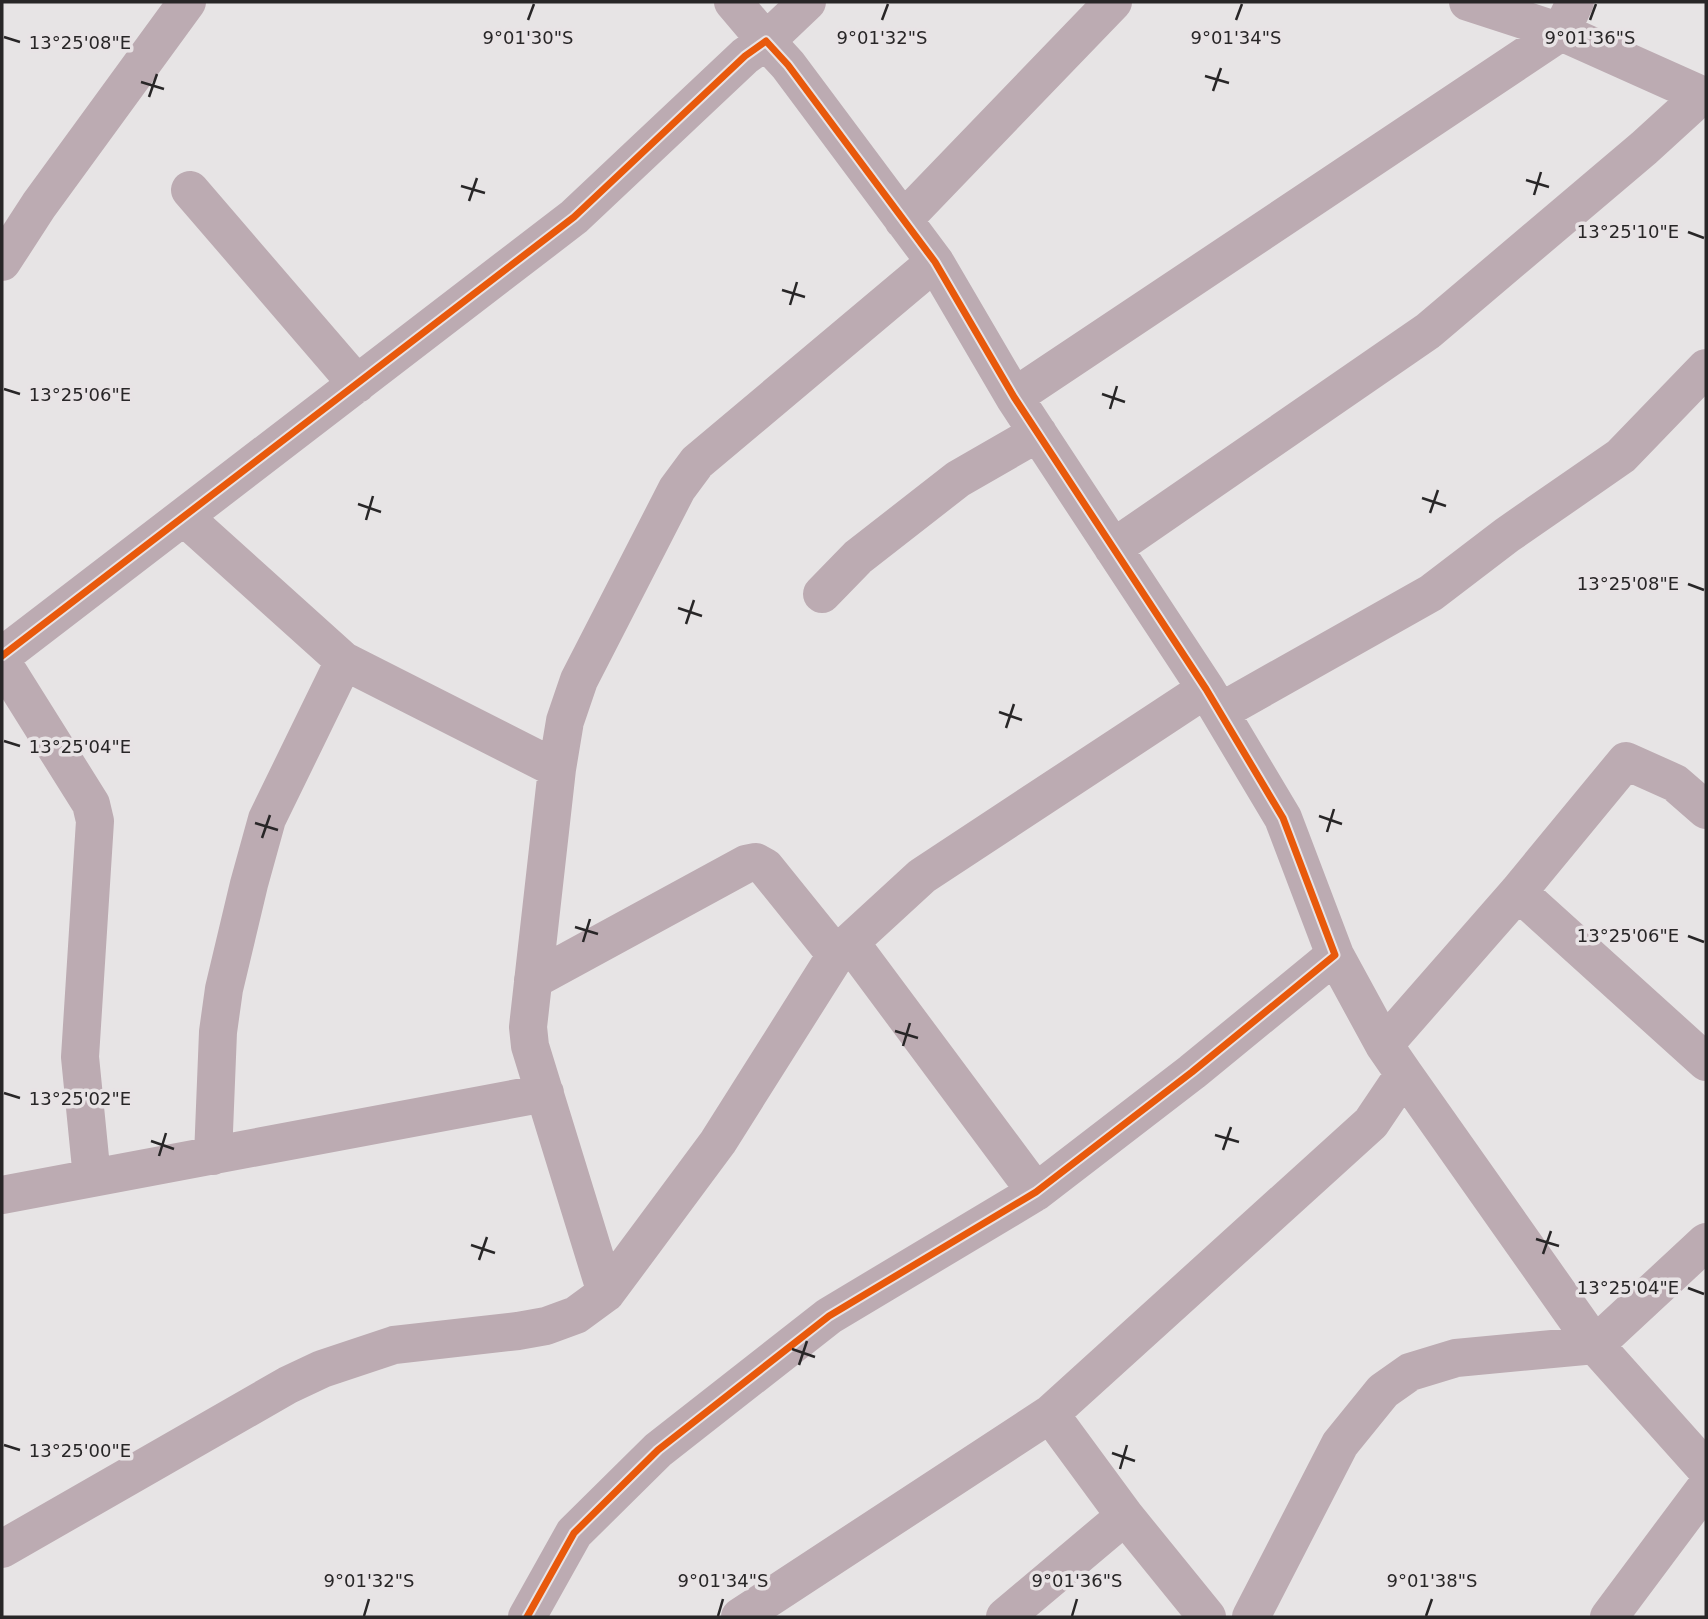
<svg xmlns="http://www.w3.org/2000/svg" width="1708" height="1619" viewBox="0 0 1708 1619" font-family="'DejaVu Sans',sans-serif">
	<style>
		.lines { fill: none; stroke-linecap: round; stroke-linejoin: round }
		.minor { stroke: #bcabb2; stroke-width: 38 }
		.cycleway-casing { stroke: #e8e3e5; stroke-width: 11 }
		.cycleway { stroke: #e8590c; stroke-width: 7 }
		.ticks { fill: none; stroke: #282627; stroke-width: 2.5 }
		.ticks-label { font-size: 18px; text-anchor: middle; fill: #282627; stroke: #e8e3e5; stroke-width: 7; stroke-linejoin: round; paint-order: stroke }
	</style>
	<rect width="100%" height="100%" fill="#e7e4e5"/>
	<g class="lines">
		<path class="minor" d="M733,2L766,41L807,2
			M1468,2L1561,32L1706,97
			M190,190L357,384
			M903,220L1113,2
			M2,262L39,205L187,2
			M1014,397L1561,32L1575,2
			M184,517L344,661L557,769
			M1113,548L1428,331L1644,148L1701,96
			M822,594L858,557L958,479L1038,433
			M2,656L574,217L745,56L766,41L788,65L935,262L1014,397L1206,689L1283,818L1335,955L1192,1072L1036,1192L829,1316L658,1450L574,1533L527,1617
			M2,662L91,804L95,821L80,1057L92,1178
			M1220,712L1431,593L1507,535L1621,456L1706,368
			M1518,892L1706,1062
			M850,942L1036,1192
			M1335,955L1384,1045L1404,1074L1595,1345L1706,1469
			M533,980L746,864L756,862L765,867L836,955
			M1384,1045L1518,892L1626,761L1675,783L1706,810
			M213,1156L218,1032L224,989L249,884L267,819L344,661
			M2,1195L545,1093
			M606,1293L530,1046L528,1027L557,769L565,721L579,680L677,489L697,462L935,262
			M1050,1414L1125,1516L1207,1617
			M2,1549L288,1385L322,1369L394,1345L518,1331L546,1326L576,1315L606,1293L718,1142L836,955L922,876L1206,689
			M740,1617L1050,1414L1371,1123L1404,1074
			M1005,1617L1125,1516
			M1251,1617L1340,1444L1383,1391L1410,1372L1456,1358L1595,1345L1706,1242
			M1609,1617L1706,1487"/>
		<defs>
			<path id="cycleway" d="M2,656L574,217L745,56L766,41L788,65L935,262L1014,397L1206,689L1283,818L1335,955L1192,1072L1036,1192L829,1316L658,1450L574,1533L527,1617"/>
		</defs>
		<use href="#cycleway" class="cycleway-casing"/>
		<use href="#cycleway" class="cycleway"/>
	</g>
	<path class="ticks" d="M528,20L534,4M882,20L888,4M1236,20L1242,4M1590,20L1596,4M4,37L20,42M1205,76L1229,83M141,82L164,89M1213,91L1221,68M149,97L157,74M1526,180L1549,187M461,186L485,193M1534,195L1541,172M469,201L477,178M1688,232L1704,238M782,290L805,297M790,305L797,282M4,389L20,394M1102,394L1125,402M1110,409L1117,386M1422,498L1446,506M358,504L381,512M1430,513L1438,490M366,520L373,496M1688,584L1704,590M678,608L702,616M686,624L694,600M999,712L1022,720M1006,728L1014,704M4,741L20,746M1319,816L1342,824M255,823L278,830M1327,832L1334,809M262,838L270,815M575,927L598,934M1688,936L1704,942M583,942L590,919M895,1031L918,1038M903,1046L910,1023M4,1093L20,1098M1215,1135L1239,1142M151,1141L174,1149M1223,1150L1231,1127M159,1156L166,1133M1536,1239L1559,1246M471,1245L495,1253M1543,1254L1551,1231M479,1260L487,1237M1688,1288L1704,1294M792,1349L815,1357M799,1365L807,1341M4,1445L20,1450M1112,1453L1135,1461M1120,1469L1127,1445M364,1616L369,1599M718,1616L723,1599M1072,1616L1077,1599M1426,1616L1432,1599"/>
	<g class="ticks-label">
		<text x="528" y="44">9°01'30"S</text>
		<text x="882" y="44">9°01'32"S</text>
		<text x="1236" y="44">9°01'34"S</text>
		<text x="1590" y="44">9°01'36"S</text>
		<text x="80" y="49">13°25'08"E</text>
		<text x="1628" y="238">13°25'10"E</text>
		<text x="80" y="401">13°25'06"E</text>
		<text x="1628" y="590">13°25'08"E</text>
		<text x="80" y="753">13°25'04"E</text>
		<text x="1628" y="942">13°25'06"E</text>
		<text x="80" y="1105">13°25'02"E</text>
		<text x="1628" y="1294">13°25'04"E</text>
		<text x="80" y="1457">13°25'00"E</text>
		<text x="369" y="1587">9°01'32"S</text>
		<text x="723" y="1587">9°01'34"S</text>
		<text x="1077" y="1587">9°01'36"S</text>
		<text x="1432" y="1587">9°01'38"S</text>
	</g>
	<rect width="1708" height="1619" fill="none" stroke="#282627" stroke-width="7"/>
</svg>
